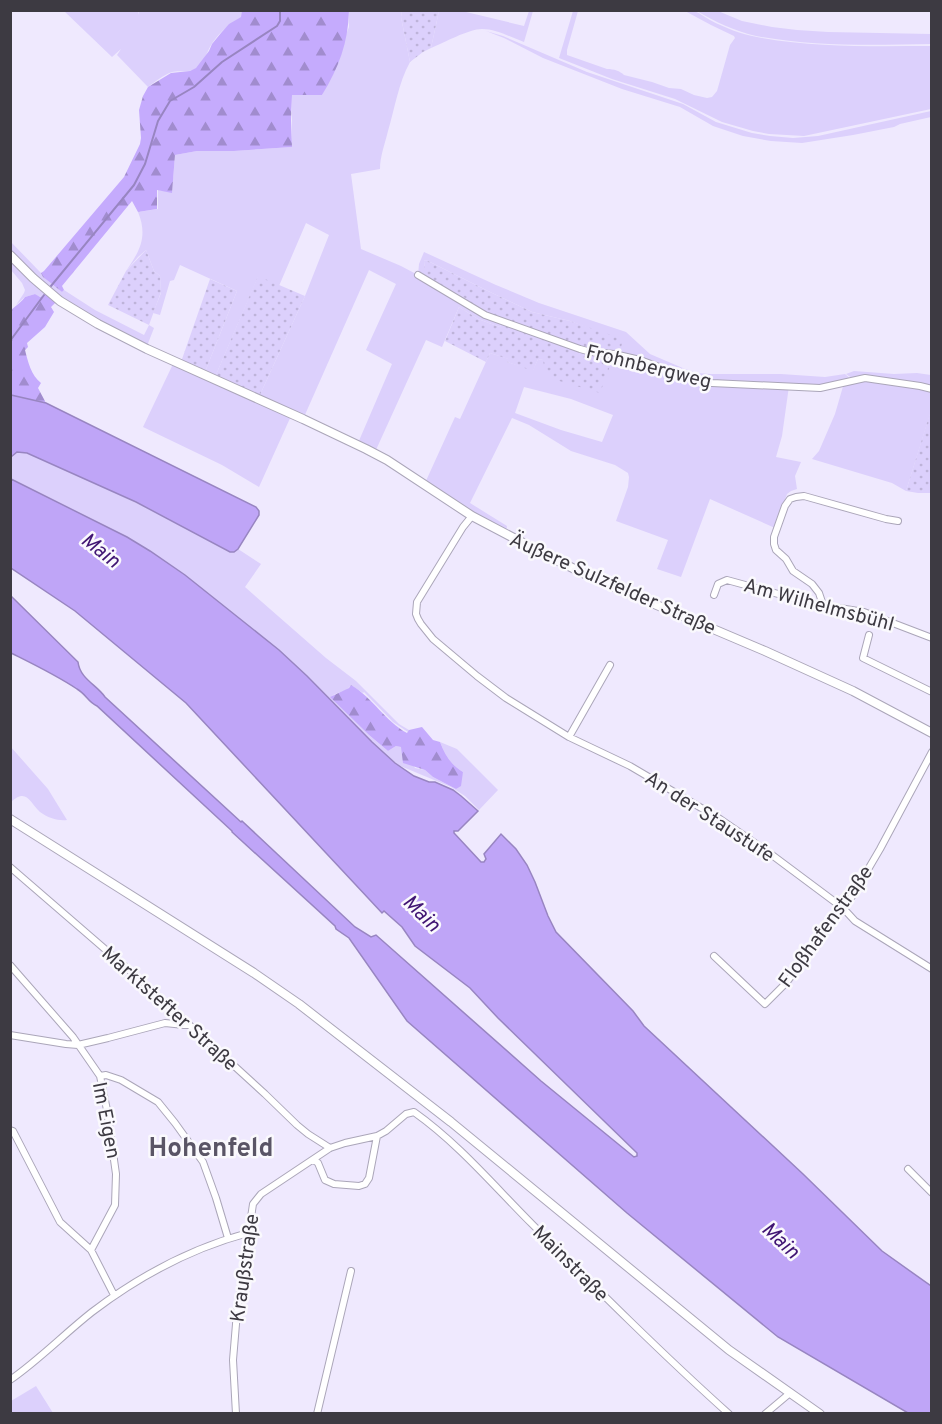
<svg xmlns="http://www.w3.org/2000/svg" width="942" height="1424" viewBox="0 0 942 1424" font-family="Overpass,sans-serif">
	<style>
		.green { fill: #dcd0fc; fill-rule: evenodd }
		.forest { fill: url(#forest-firs) }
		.garden { fill: url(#garden-dots) }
		.water { fill: #bfa5f7; stroke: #9885c1; stroke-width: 1.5 }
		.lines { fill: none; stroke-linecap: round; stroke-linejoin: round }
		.stream { stroke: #9885c1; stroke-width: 2 }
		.minor-casing { stroke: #aba6b9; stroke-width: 8 }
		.secondary-casing { stroke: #aba6b9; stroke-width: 10 }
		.minor { stroke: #fff; stroke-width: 6 }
		.secondary { stroke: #fff; stroke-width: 8 }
		.labels { text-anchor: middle; stroke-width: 5; stroke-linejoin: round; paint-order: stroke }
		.street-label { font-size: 20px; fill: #3d3a42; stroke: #faf9fd }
		.water-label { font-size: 21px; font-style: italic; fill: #401573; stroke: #faf9fd }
		.district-label { font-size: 26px; font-weight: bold; fill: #5a5566; stroke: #faf9fd }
	</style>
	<defs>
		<pattern id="forest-firs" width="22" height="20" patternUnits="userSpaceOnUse" patternTransform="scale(1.5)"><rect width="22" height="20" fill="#c5abfd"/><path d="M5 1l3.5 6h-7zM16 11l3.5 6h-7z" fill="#a18cce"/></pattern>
		<pattern id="garden-dots" width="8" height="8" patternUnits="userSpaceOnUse" patternTransform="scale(1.5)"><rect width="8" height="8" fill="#dcd0fc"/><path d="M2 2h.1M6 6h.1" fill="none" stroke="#beb3d9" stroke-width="1.8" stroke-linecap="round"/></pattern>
	</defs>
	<rect width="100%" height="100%" fill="#efe9fe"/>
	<path class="green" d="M139,10L242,11V17C230,23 221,31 213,42C207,50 205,63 195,69C188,73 179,70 172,72C163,75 155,82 148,87L117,55L121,49L112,57L64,11H138V15Z
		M349,11H402L401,17L410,62C398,84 395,108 388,131C385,144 380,156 380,169L351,174L361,249L401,266L418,275L419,264L424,252L496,285L539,303L626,332L650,354L685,369L697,373L710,374H781L825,377L845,374L852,380L827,387L789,386L782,436L776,457L801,462L795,476L797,489L791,491L787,494L775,528L710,499L681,577L657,569L668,540L616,521L628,487L629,477L628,473L615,465L571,451L529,425L512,418L470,503L507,526L506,532L425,483L455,417L460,419L490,353L509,359L507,362L533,370L538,359L543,360L594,330L570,321L532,312L488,291L426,260L424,261C424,282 449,289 465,298L469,301L466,304L502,322L500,327L478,319L459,307L442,347L426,340L375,452L358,443L392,364L366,350L396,284L369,270L304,417L259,397L305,296L329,235L306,223L279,286L258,277L215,377L205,372L237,291L180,265L174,280L170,281L160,315L153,313L161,293L160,276L154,271L146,250L138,257L126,271C140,251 148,236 138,212L158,209V190L172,192L175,155L197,151H234L292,147V95H322L349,27ZM524,387L571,399L613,415L602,442L561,430L515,413Z
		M439,11H462L524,26L529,11H533L524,42C510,37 496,29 482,29C469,29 443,43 431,48Z
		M573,11H578L567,50V55L607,69C614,69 620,71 624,75L652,82L669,88L681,89L694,95L707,98L712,97L717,91L730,45L735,38L734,36L711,25L685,11C698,10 699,14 710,20C725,28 741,34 757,37C815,48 874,46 931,46V109L804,136L769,134L753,131L722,122L675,99L612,79L559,58Z
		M697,11H718L742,21L772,27L797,30L828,32L931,34V44C874,45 813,47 756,36C735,31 715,22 697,11Z
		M486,31L503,36L587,72L683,104L716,122L752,133L770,136L793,138L818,136L931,111V117L900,124L894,127L853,135L802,143L771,141L743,136L713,126L680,107L622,89L566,67L543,58L504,38Z
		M10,241L41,273L43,277L62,292L64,290L95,310L144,335L149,325L154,328L147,346L61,300L11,253Z
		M10,257L48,293L39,297L35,294L25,297L16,305L24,293L25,290L22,283L11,270Z
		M173,364L291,416L259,487L222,465L143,427Z
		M854,371L894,374L917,373L931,375V411L906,491L892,483L812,459L819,451L835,414L844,383L853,379L846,374Z
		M17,452C30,451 51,464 64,469C120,494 174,521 227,551L234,552L238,549L261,564L245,587L326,658L356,681L399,724L409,730L408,732L393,722L364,692L363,693L351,685C346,693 337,691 331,697L369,735L388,751L396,746L402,747L415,768L425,770L433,777L456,789L463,772C451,765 445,755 440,742L457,749L498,790L479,810L465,796L451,787L398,765L372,742L307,676L279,650L185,575L150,551L127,537L13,482L11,479V457Z
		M10,746L48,789L67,820C58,821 48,818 40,812C29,802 27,788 11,802Z
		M36,1386L53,1413H11V1401Z"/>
	<path class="forest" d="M242,11H349C348,43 339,67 322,95H292L291,120L292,147L234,151H197L175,155L172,193L157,190V209L138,212L132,201L62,286L64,290L62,292L43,277L41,273L44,271L124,177L140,144L141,138L139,110L143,96L148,87L171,73L190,71L196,68L209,51L212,44L221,33L229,24L241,17Z
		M48,293L57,301L51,307L54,312L45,327L27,343L28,347L25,350C28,362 31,375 41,383L38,388L46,403L11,395L10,311C15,306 22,302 25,297L35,294L40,297Z
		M351,685C373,698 385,721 407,733L409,730L422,727L433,740L440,742C445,755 451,765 463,772L461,786L456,789L433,777L425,770L403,763L401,747L396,746L388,751L369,735L330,697L349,688Z"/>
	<path class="garden" d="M402,11H439L431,48L423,52L410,62L401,17Z
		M146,250L154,271L160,276L161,292L149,325L108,305L126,271Z
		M426,260L488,291L532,312L570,321L623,339L619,356L614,355L600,393L546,377L543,360L538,359L533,371L507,362L508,359L490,353L486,362L445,341L459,307L478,319L500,327L502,321L466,304L468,301L465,298L429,278L425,273L424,261Z
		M258,276L305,296L259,397L215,377Z
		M210,279L237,291L205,372L181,362Z
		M931,410V493H918L906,491Z"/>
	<path class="water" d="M11,395L46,403L256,507L259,511V515L238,549L234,552H230L136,502L27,453L17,452L11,457Z
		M11,479L127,537L150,551L185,575L279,650L307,676L372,742L395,763L414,776L429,782H435L453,790L461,796L478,811L458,831H454V833L481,862H484L486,859L484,854L501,834L516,849L527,865L535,882L548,916L556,932L633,1011L644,1026L803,1174L882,1251L931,1286V1413H908L778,1337L627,1213L407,1021L349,938L336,929L335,926L232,832V831L97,706C88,702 86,694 77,689C56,675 33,664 11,653V596L78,662C80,679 97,685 105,697L241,822L242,821L355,927L371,937L376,935L541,1081L634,1157L637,1156V1153L498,1018L470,988L415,946L402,927L384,911L382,913L186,703L75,611L11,568Z"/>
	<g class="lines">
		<path class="stream" d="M51,286L134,185L145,164L158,121L170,101L194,87L222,62L277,26L280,21V10
			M10,341L44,295"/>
		<defs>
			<path id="minor" d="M418,275L485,315L580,349L591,352L614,354L640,360L689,378L712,383L820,388L865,378L920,386L932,389
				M472,516L463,527L417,602L416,614L418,619L421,624L433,639L477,676L506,698L569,737L630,766L720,819L768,852L843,908L855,921L932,969
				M714,595L718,584L727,580L815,604L864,612L932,638
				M823,605L819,593L812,584L793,571L786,559L776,550L774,544V537L785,506L790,499L796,497L804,496L886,519L898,521
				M869,635L863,658L932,692
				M569,737L610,665
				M10,867L128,969L265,1094L297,1125L308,1134L330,1148
				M714,956L765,1004L786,983L853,895L880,849L932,752
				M10,965L73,1037L100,1076L107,1110L116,1174L115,1205L91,1250L114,1295
				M10,1035L66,1044L78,1045L108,1038L165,1023L184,1025H189
				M100,1076L106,1075L121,1080L158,1102L175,1123L203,1162L216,1198L228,1238
				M10,1130L13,1131L60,1222L91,1250
				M314,1160L318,1163L325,1180L334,1184L359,1186L365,1184L369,1178L377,1136
				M908,1169L932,1193
				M10,1380C39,1360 64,1334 92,1312C138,1277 192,1248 248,1233
				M236,1414L233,1360L237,1312L253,1204L261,1194L330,1148L345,1143L377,1136L386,1131L406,1114L414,1112C459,1144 494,1186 532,1224C597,1289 661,1353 729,1414
				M317,1414L351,1271
				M765,1414L790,1393"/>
			<path id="secondary" d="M10,255L33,278L60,301L98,324L147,349L303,419L366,449L387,460L472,516L546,555L593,578L765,651L853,691L932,733
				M10,819L254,973L299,1004L451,1122L729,1350L820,1414"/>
		</defs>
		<use href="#minor" class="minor-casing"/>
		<use href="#secondary" class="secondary-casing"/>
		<use href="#minor" class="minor"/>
		<use href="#secondary" class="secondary"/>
	</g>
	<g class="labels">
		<g class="street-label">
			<text transform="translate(649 366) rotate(14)" y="7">Frohnbergweg</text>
			<text transform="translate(613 583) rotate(24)" y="7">Äußere Sulzfelder Straße</text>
			<text transform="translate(819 604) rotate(15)" y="7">Am Wilhelmsbühl</text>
			<text transform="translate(710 816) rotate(33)" y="7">An der Staustufe</text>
			<text transform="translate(825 926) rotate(-54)" y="7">Floßhafenstraße</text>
			<text transform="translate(170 1008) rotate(42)" y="7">Marktstefter Straße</text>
			<text transform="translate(107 1120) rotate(79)" y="7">Im Eigen</text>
			<text transform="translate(571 1263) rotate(45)" y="7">Mainstraße</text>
			<text transform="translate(244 1268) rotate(-82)" y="7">Kraußstraße</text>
		</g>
		<g class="water-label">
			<text transform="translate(101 550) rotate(38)" y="7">Main</text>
			<text transform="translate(422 913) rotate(44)" y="7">Main</text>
			<text transform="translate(781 1240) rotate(43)" y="7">Main</text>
		</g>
		<g class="district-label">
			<text x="211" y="1156">Hohenfeld</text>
		</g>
	</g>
	<rect width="942" height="1424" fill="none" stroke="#3d3a42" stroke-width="24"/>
</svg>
